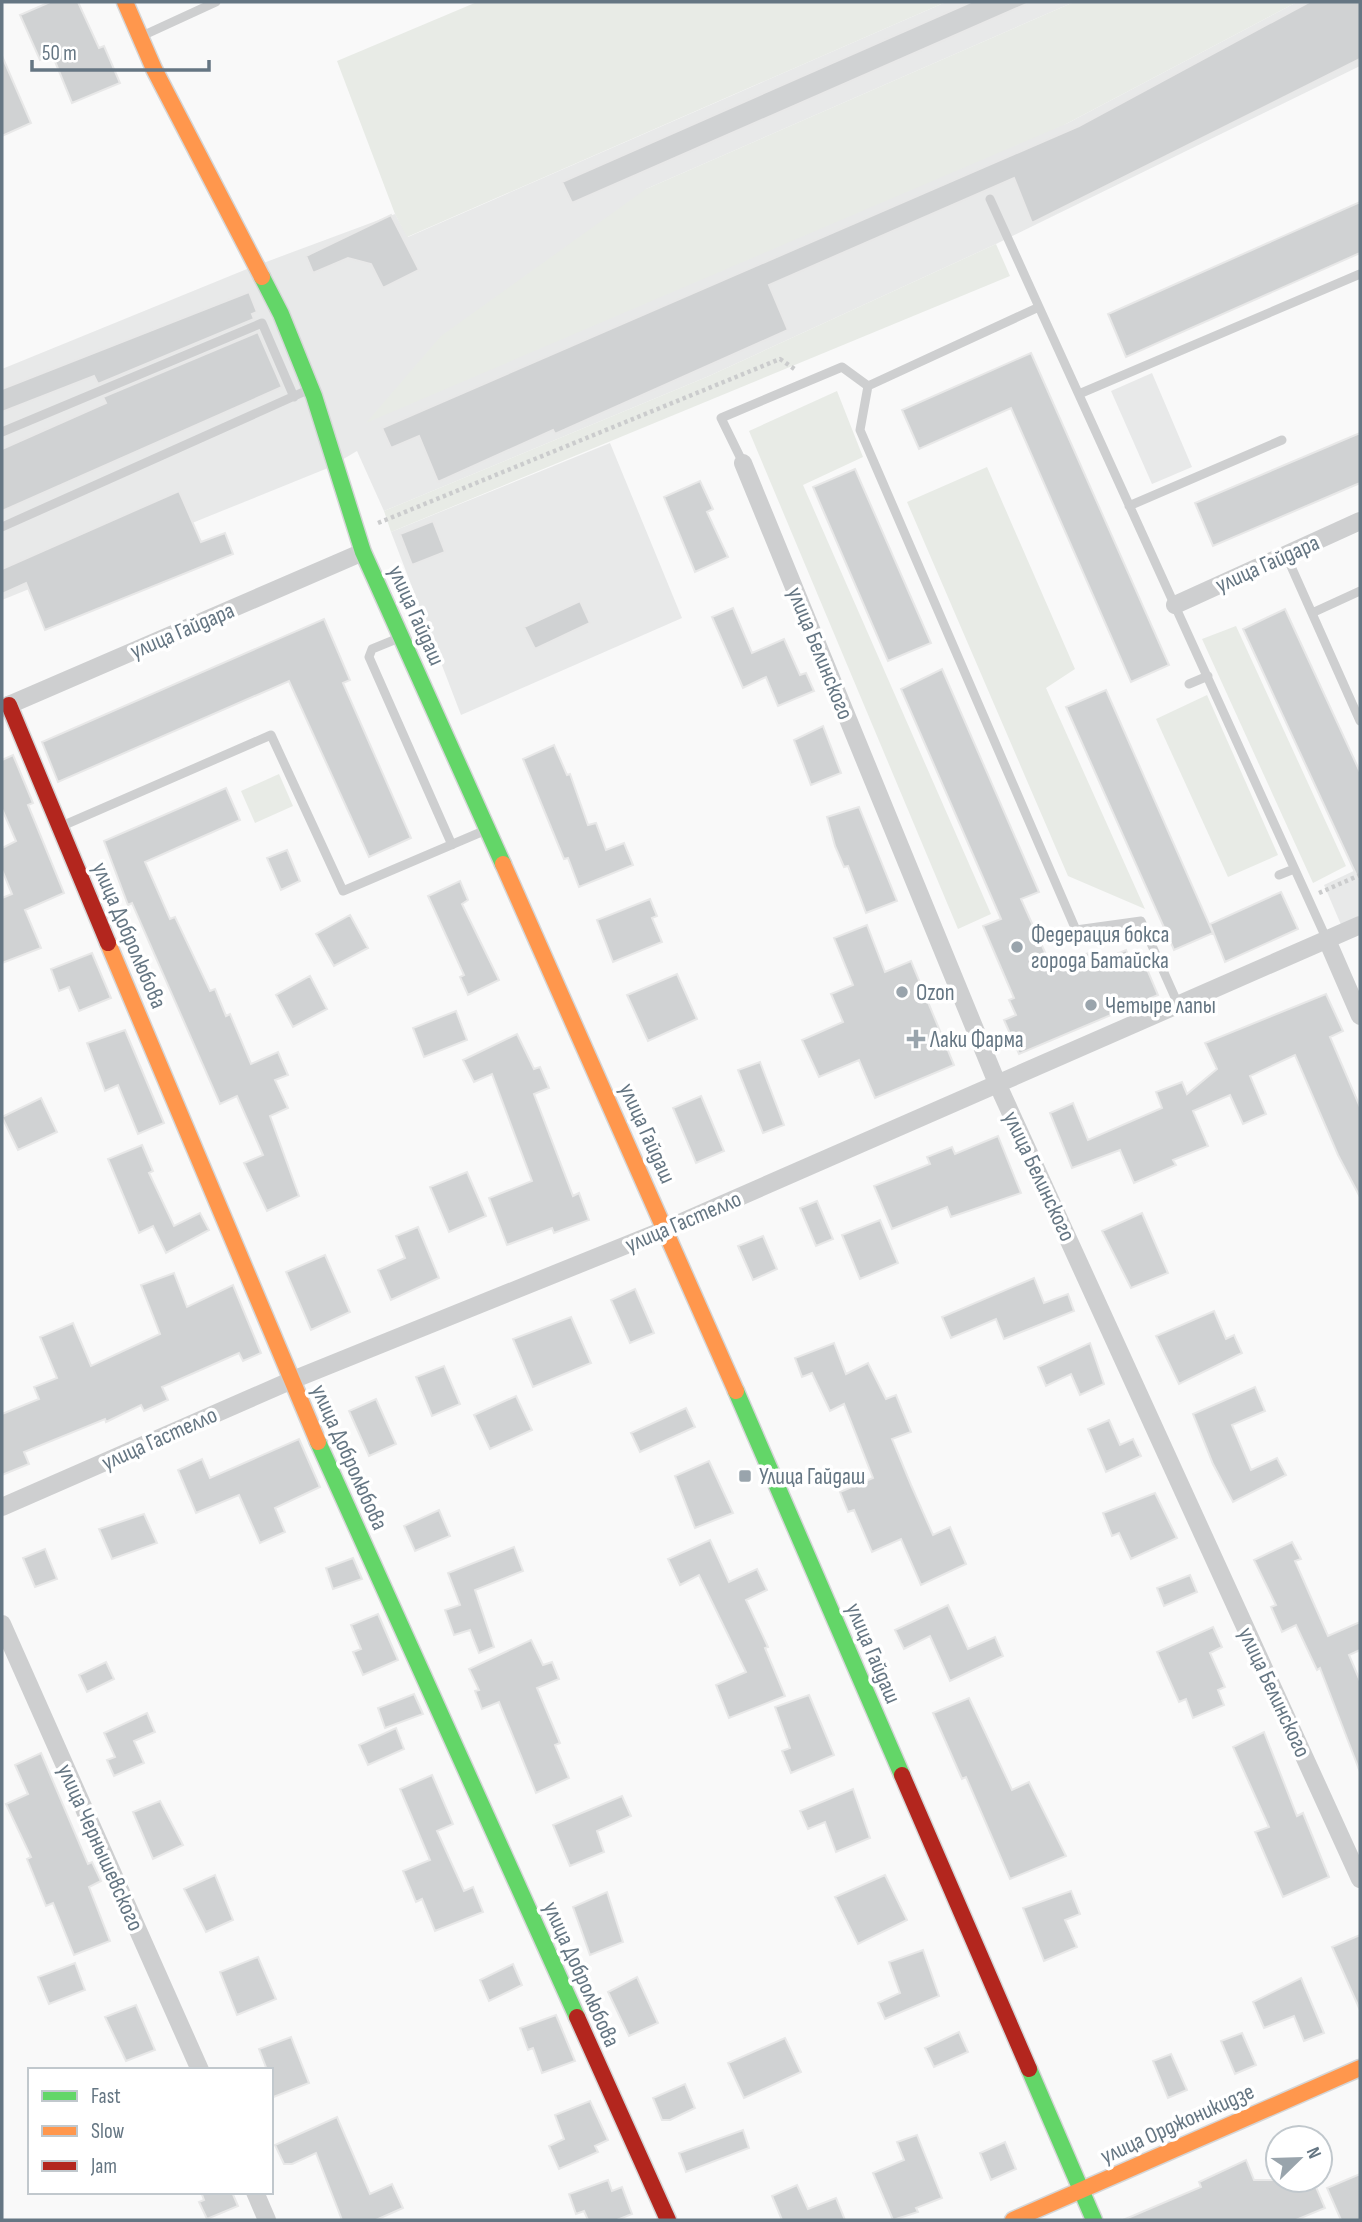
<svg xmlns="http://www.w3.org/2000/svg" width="1362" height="2222" viewBox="0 0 1362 2222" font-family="'Sofia Sans Condensed',sans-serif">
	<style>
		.built { fill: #e8e9e9 }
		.green { fill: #e8ebe6 }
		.building { fill: #d0d2d3; stroke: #e8e8e8; stroke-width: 2 }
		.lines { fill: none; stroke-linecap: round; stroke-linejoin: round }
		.fast-casing { stroke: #d5d6d7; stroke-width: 19 }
		.slow-casing { stroke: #d5d6d7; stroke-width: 19 }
		.jam-casing { stroke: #d5d6d7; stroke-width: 19 }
		.path { stroke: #cbcccd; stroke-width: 4.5; stroke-dasharray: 3.5 3.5; stroke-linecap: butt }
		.lane { stroke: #cecfd0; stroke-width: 9 }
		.street { stroke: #cecfd0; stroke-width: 18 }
		.fast { stroke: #63d668; stroke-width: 16 }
		.slow { stroke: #ff974d; stroke-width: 16 }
		.jam { stroke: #b3261e; stroke-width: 16 }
		.poi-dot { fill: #99a4ac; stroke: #fff; stroke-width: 2.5 }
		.labels { text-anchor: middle; stroke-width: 7; stroke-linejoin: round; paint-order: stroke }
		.street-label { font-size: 23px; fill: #657683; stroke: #fff }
		.poi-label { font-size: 23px; fill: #657683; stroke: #fff; text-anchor: start }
	</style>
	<rect width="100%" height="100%" fill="#f9f9f9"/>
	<path class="built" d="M946,2H1074L646,189L1066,124L1297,2H1360V66L996,244L709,376L384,511L357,451L328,468L2,600V369L247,269L395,214L408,237Z
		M1152,373L1192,467L1152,484L1111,391Z
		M610,443L682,618L461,715L391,532Z
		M1360,868V918L1342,927L1324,885Z"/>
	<path class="green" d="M477,2H946L407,237L395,214L337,61Z
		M1074,2H1297L1066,124L366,423L441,336L646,189Z
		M996,244L1010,276L391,532L384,511L709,376Z
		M837,391L863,457L803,485L991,914L958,929L749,431Z
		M987,467L1075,669L1046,688L1145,909L1068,876L907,502Z
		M1236,626L1346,866L1313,883L1202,639Z
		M1207,695L1278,855L1228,877L1156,719Z
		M279,774L293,806L255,823L241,791Z"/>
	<path class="building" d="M50,2H78L99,48L104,46L120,83L72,103L52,54L40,60L20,15Z
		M971,2H1031L572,203L562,182Z
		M1309,2H1360V59L1032,223L1014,178L769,285L788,330L555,434L553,430L438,482L419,436L391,448L382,428L1079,126Z
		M2,56L31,123L2,136Z
		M1360,202V253L1126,357L1108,314Z
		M391,215L419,270L383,288L371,264L348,258L313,273L306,256Z
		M249,292L257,312L252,314L254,319L98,384L94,376L2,412V389Z
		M258,332L282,387L2,511V449L106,403L103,397Z
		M1031,353L1169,665L1131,682L1011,408L919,449L902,410Z
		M1360,433V483L1213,546L1195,503Z
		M855,469L931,643L888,661L813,487Z
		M700,481L713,509L707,512L728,557L695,572L664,497Z
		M179,491L201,542L225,533L233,554L45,630L26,583L2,594V569Z
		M433,521L445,552L412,565L400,534Z
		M580,601L590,623L535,649L524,627Z
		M733,608L752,653L784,639L800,675L806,673L814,691L778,706L766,677L743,688L712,617Z
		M1285,609L1360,772V883L1243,629Z
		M324,619L350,680L343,683L411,838L369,857L289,681L58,782L42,742Z
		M942,669L1039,892L1021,899L1052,968L1091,952L1096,963L1126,950L1130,960L1141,955L1158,995L1019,1054L1004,1020L1016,1015L1009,1000L1014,998L983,926L1001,919L901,689Z
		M1106,690L1213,933L1174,950L1066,707Z
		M823,726L841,773L811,785L794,740Z
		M554,745L567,775L570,774L588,825L596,823L606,850L624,843L633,865L579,887L568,858L564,859L523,759Z
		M13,755L33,803L28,805L64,893L25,910L41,948L2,963V898L12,894L2,870V848L16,841L2,809V760Z
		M226,788L240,820L145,862L170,919L175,917L210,991L215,989L226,1016L230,1014L251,1064L278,1052L288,1075L275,1080L288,1108L270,1116L299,1196L267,1211L244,1163L263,1155L237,1096L220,1104L132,903L128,905L104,841Z
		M859,807L897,901L866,913L848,866L844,867L835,846L827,817Z
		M287,850L300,881L281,890L267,858Z
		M460,881L468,900L462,904L499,980L468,995L460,977L464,975L428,896Z
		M1281,892L1298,929L1225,962L1210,924Z
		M650,899L657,916L652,918L662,942L613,962L597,920Z
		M350,915L368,948L334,966L316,934Z
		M867,925L885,972L911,961L954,1065L875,1098L859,1060L819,1077L802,1040L843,1022L831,994L853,985L834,938Z
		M92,953L111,998L79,1011L69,987L59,991L51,969Z
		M677,974L697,1019L648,1041L627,995Z
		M310,976L327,1009L293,1027L276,995Z
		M1326,994L1343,1031L1330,1037L1360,1107V1197L1338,1155L1295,1055L1250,1076L1266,1114L1243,1124L1230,1095L1193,1111L1208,1146L1173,1160L1176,1165L1134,1183L1120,1150L1072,1168L1050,1113L1073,1103L1088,1140L1162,1108L1156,1092L1182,1082L1187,1094L1217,1069L1205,1043Z
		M456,1011L467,1040L424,1057L413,1028Z
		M125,1030L164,1123L138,1134L118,1085L105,1091L87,1043Z
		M517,1034L534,1069L540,1067L549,1088L534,1094L573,1196L579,1193L589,1220L554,1233L552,1228L507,1245L489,1198L532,1181L492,1074L474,1082L463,1060Z
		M760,1062L784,1125L763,1133L738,1070Z
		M701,1096L724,1151L696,1163L673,1108Z
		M41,1098L57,1132L18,1150L2,1117Z
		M998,1136L1021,1193L951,1217L947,1207L892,1229L874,1186L930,1164L927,1157L952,1147L955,1154Z
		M142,1145L153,1171L149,1173L174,1226L200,1213L209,1230L166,1253L153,1226L139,1233L108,1159Z
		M467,1172L486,1216L449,1232L430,1187Z
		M817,1201L833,1239L816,1246L800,1208Z
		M1142,1213L1168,1273L1131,1288L1102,1231Z
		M880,1220L898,1263L860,1279L842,1235Z
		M418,1227L439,1278L391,1300L378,1270L405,1258L396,1236Z
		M763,1236L777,1269L753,1280L738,1246Z
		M325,1255L350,1312L311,1330L286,1272Z
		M174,1273L187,1307L233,1285L261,1353L243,1361L239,1353L162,1387L168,1400L144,1411L141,1405L106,1422L105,1419L24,1452L29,1464L2,1475V1414L39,1399L34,1387L57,1378L40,1337L73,1323L91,1366L160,1334L141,1285Z
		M1034,1278L1044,1303L1068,1294L1074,1311L1004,1339L996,1319L951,1338L942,1317Z
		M635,1289L654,1333L630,1343L611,1300Z
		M1214,1311L1226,1339L1234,1335L1242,1353L1179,1384L1156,1336Z
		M571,1317L591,1363L533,1387L513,1339Z
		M834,1343L846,1374L868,1363L886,1399L896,1395L911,1432L892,1439L911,1485L933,1535L950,1527L966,1564L921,1585L901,1539L872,1552L854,1510L848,1512L840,1492L873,1478L844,1404L830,1411L812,1373L802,1377L795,1358Z
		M1090,1343L1104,1384L1080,1395L1071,1374L1046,1386L1038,1367Z
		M444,1366L460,1404L432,1416L416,1377Z
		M1255,1387L1265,1411L1232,1425L1251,1470L1277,1458L1286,1475L1233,1502L1213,1464L1193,1414Z
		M516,1396L532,1430L490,1449L474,1415Z
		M376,1399L396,1444L369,1456L349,1411Z
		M686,1408L695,1427L640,1452L631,1433Z
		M1109,1420L1120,1445L1133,1439L1141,1456L1106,1472L1088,1429Z
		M299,1439L320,1487L275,1508L285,1532L260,1543L239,1495L196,1513L178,1470L202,1459L210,1478Z
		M709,1461L733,1513L695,1528L675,1476Z
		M1155,1493L1177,1538L1131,1559L1119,1533L1112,1536L1103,1513Z
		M439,1510L450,1536L415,1551L404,1526Z
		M144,1514L157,1543L112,1559L99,1529Z
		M710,1540L729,1582L757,1569L767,1590L746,1600L768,1647L765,1648L785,1696L729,1718L716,1685L746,1672L699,1575L680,1585L668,1559Z
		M1292,1542L1301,1559L1295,1561L1328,1636L1360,1622V1650L1349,1655L1360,1681V1772L1320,1668L1317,1670L1296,1625L1282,1632L1271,1607L1276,1605L1254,1560Z
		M514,1547L523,1571L475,1590L494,1647L479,1653L470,1630L454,1635L445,1610L460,1605L448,1573Z
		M45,1549L57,1579L35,1587L23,1558Z
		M353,1558L362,1579L333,1589L326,1568Z
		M1190,1575L1197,1592L1164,1606L1157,1588Z
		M948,1605L968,1649L995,1637L1003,1656L950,1681L930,1636L904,1649L895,1630Z
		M378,1614L398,1660L363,1675L353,1652L361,1649L351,1625Z
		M1213,1627L1222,1647L1210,1653L1225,1687L1218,1690L1224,1705L1193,1718L1186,1699L1179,1702L1157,1652Z
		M531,1640L543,1665L552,1662L559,1679L537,1688L560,1743L555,1745L569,1778L536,1793L499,1702L482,1709L475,1691L479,1690L469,1669Z
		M106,1662L114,1679L87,1692L79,1675Z
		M414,1694L423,1714L385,1728L378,1708Z
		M809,1695L834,1755L791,1773L782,1751L790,1748L775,1707Z
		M969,1698L1012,1790L1029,1782L1066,1856L1010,1879L966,1777L962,1779L933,1713Z
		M147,1713L155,1732L134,1741L144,1763L114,1776L107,1760L115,1757L104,1733Z
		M396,1728L404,1749L368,1765L359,1745Z
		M1264,1732L1297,1816L1303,1813L1329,1877L1283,1897L1255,1832L1269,1827L1233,1747Z
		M41,1753L88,1864L92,1862L101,1881L89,1887L110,1941L74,1955L53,1903L46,1906L27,1859L31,1857L6,1804L28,1794L15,1765Z
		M432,1775L453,1824L437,1831L464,1891L473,1887L483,1912L435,1931L422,1899L416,1902L403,1871L430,1860L400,1789Z
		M853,1789L870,1838L836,1852L825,1822L808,1829L800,1811Z
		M622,1796L631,1816L597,1831L604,1852L570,1866L553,1825Z
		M160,1801L183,1845L153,1859L133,1812Z
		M215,1875L233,1920L206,1932L184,1889Z
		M885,1875L907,1920L858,1944L835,1897Z
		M1071,1891L1080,1914L1065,1920L1077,1947L1044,1961L1023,1908Z
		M607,1892L623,1942L590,1955L573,1907Z
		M1360,1935V2010L1332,1947Z
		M923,1950L939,1996L885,2019L878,2003L900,1993L889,1962Z
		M258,1957L276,1999L237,2015L220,1972Z
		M75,1963L85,1990L49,2004L38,1977Z
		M513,1964L522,1985L489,2001L480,1980Z
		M637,1977L658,2023L629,2036L608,1992Z
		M1301,1978L1324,2033L1304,2041L1294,2016L1264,2028L1253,2002Z
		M136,2005L155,2050L126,2061L105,2017Z
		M556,2015L575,2061L542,2073L533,2048L528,2050L520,2028Z
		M959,2032L968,2052L934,2067L925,2048Z
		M1242,2033L1256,2065L1235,2074L1221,2041Z
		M291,2037L309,2083L271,2098V2070H267L259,2049Z
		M785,2038L801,2072L744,2098L728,2063Z
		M1171,2054L1187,2090L1168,2098L1153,2061Z
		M685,2084L695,2108L670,2120H662L653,2098Z
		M590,2101L608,2140L595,2146L598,2152L559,2169L549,2146L564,2139L555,2115Z
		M337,2117L370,2194L392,2184L403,2208L376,2220H342L316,2153L292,2164H284L275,2145Z
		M743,2130L749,2148L686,2172L679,2153Z
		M917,2135L942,2198L916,2208L918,2212L893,2220L873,2173L904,2160L897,2142Z
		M1005,2142L1016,2169L991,2180L980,2153Z
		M1246,2160L1254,2180H1313L1325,2208L1296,2220H1123L1201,2187L1199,2182Z
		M1360,2174V2220H1341L1327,2188Z
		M608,2180L612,2191L622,2187L632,2214L617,2220H588L584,2211L576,2214L569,2194Z
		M797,2185L808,2209L836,2198L845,2220H782L772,2196Z
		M201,2192H232L238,2206L207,2219L199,2202L204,2200Z"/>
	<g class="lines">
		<defs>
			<path id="fast" d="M262,277L281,314L314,396L363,552L503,864
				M736,1391L902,1775
				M318,1442L577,2017
				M1029,2069L1094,2220"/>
			<path id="slow" d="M125,2L154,69L262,277
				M503,864L736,1391
				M108,943L318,1442
				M1013,2220L1360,2068"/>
			<path id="jam" d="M9,705L108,943
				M902,1775L1029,2069
				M577,2017L668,2220"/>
		</defs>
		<use href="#fast" class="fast-casing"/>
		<use href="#slow" class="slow-casing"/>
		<use href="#jam" class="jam-casing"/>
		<path class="path" d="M378,523L780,359L796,370
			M1319,893L1360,875"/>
		<path class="lane" d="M142,36L216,2
			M990,199L1039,307
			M868,386L860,430L1076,930L1141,921L1178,1004
			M1079,394L1360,274
			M2,432L262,323L294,397
			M743,463L721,418L842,367L868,386L1039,307L1327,940
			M1129,506L1282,440
			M2,527L310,389
			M1286,555L1360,721
			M1312,613L1360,591
			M399,638L372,649L369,657L452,845
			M1189,684L1208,676
			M62,826L271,735L343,891L486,830
			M1279,875L1294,869"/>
		<path class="street" d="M743,463L997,1083L1360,1879
			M1175,605L1360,521
			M2,708L363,552
			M1327,940L1360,1016
			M2,1507L290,1381L666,1229L1360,925
			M2,1624L200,2070
			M255,2192L267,2220"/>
		<use href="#fast" class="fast"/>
		<use href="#slow" class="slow"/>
		<use href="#jam" class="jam"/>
	</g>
	<g class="poi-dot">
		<circle cx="1017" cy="947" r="7"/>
		<circle cx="902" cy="992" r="7"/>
		<circle cx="1091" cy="1005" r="7"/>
		<path d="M912.5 1028.5h7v7h7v7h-7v7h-7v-7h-7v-7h7z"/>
		<rect x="738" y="1469" width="14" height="14" rx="3.5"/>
	</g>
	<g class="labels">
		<g class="street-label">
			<text transform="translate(1267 563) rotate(-24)" y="8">улица Гайдара</text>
			<text transform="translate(417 615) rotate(66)" y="8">улица Гайдаш</text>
			<text transform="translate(182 630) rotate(-23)" y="8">улица Гайдара</text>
			<text transform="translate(821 653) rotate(68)" y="8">улица Белинского</text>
			<text transform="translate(130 935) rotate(67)" y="8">улица Добролюбова</text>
			<text transform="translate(648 1133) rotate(66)" y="8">улица Гайдаш</text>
			<text transform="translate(1040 1176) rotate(65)" y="8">улица Белинского</text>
			<text transform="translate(683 1221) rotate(-23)" y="8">улица Гастелло</text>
			<text transform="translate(159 1438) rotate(-24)" y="8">улица Гастелло</text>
			<text transform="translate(350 1457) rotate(66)" y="8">улица Добролюбова</text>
			<text transform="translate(874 1653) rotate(67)" y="8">улица Гайдаш</text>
			<text transform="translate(1275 1692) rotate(65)" y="8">улица Белинского</text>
			<text transform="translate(101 1847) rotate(66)" y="8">улица Чернышевского</text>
			<text transform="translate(582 1974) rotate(66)" y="8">улица Добролюбова</text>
			<text transform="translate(1177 2123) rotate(-24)" y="8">улица Орджоникидзе</text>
		</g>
		<g class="poi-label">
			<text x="1031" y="942">Федерация бокса<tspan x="1031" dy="26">города Батайска</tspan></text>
			<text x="916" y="1000">Ozon</text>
			<text x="1105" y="1013">Четыре лапы</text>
			<text x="930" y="1047">Лаки Фарма</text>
			<text x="759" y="1484">Улица Гайдаш</text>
		</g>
	</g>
	<rect width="1362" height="2222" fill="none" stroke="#657683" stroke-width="7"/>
	<rect x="28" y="2068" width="245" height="126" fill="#ffffff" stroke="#c1c8cd" stroke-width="2"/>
	<rect x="42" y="2091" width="35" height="10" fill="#63d668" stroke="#c1c8cd" stroke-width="2"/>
	<text x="91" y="2103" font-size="21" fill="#657683">Fast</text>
	<rect x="42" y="2126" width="35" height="10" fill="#ff974d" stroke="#c1c8cd" stroke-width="2"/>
	<text x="91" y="2138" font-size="21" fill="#657683">Slow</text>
	<rect x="42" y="2161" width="35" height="10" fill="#b3261e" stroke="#c1c8cd" stroke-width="2"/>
	<text x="91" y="2173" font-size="21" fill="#657683">Jam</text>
	<g transform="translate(1299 2159) rotate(67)"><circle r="33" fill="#ffffff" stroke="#c1c8cd" stroke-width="2"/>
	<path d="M0-5L12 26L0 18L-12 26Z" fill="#99a4ac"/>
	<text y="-10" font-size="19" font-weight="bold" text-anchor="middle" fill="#657683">N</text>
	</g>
	<path d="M32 60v10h177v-10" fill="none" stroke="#657683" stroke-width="3.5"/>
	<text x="42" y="60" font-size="21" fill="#657683" stroke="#ffffff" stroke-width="5" paint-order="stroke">50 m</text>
</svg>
